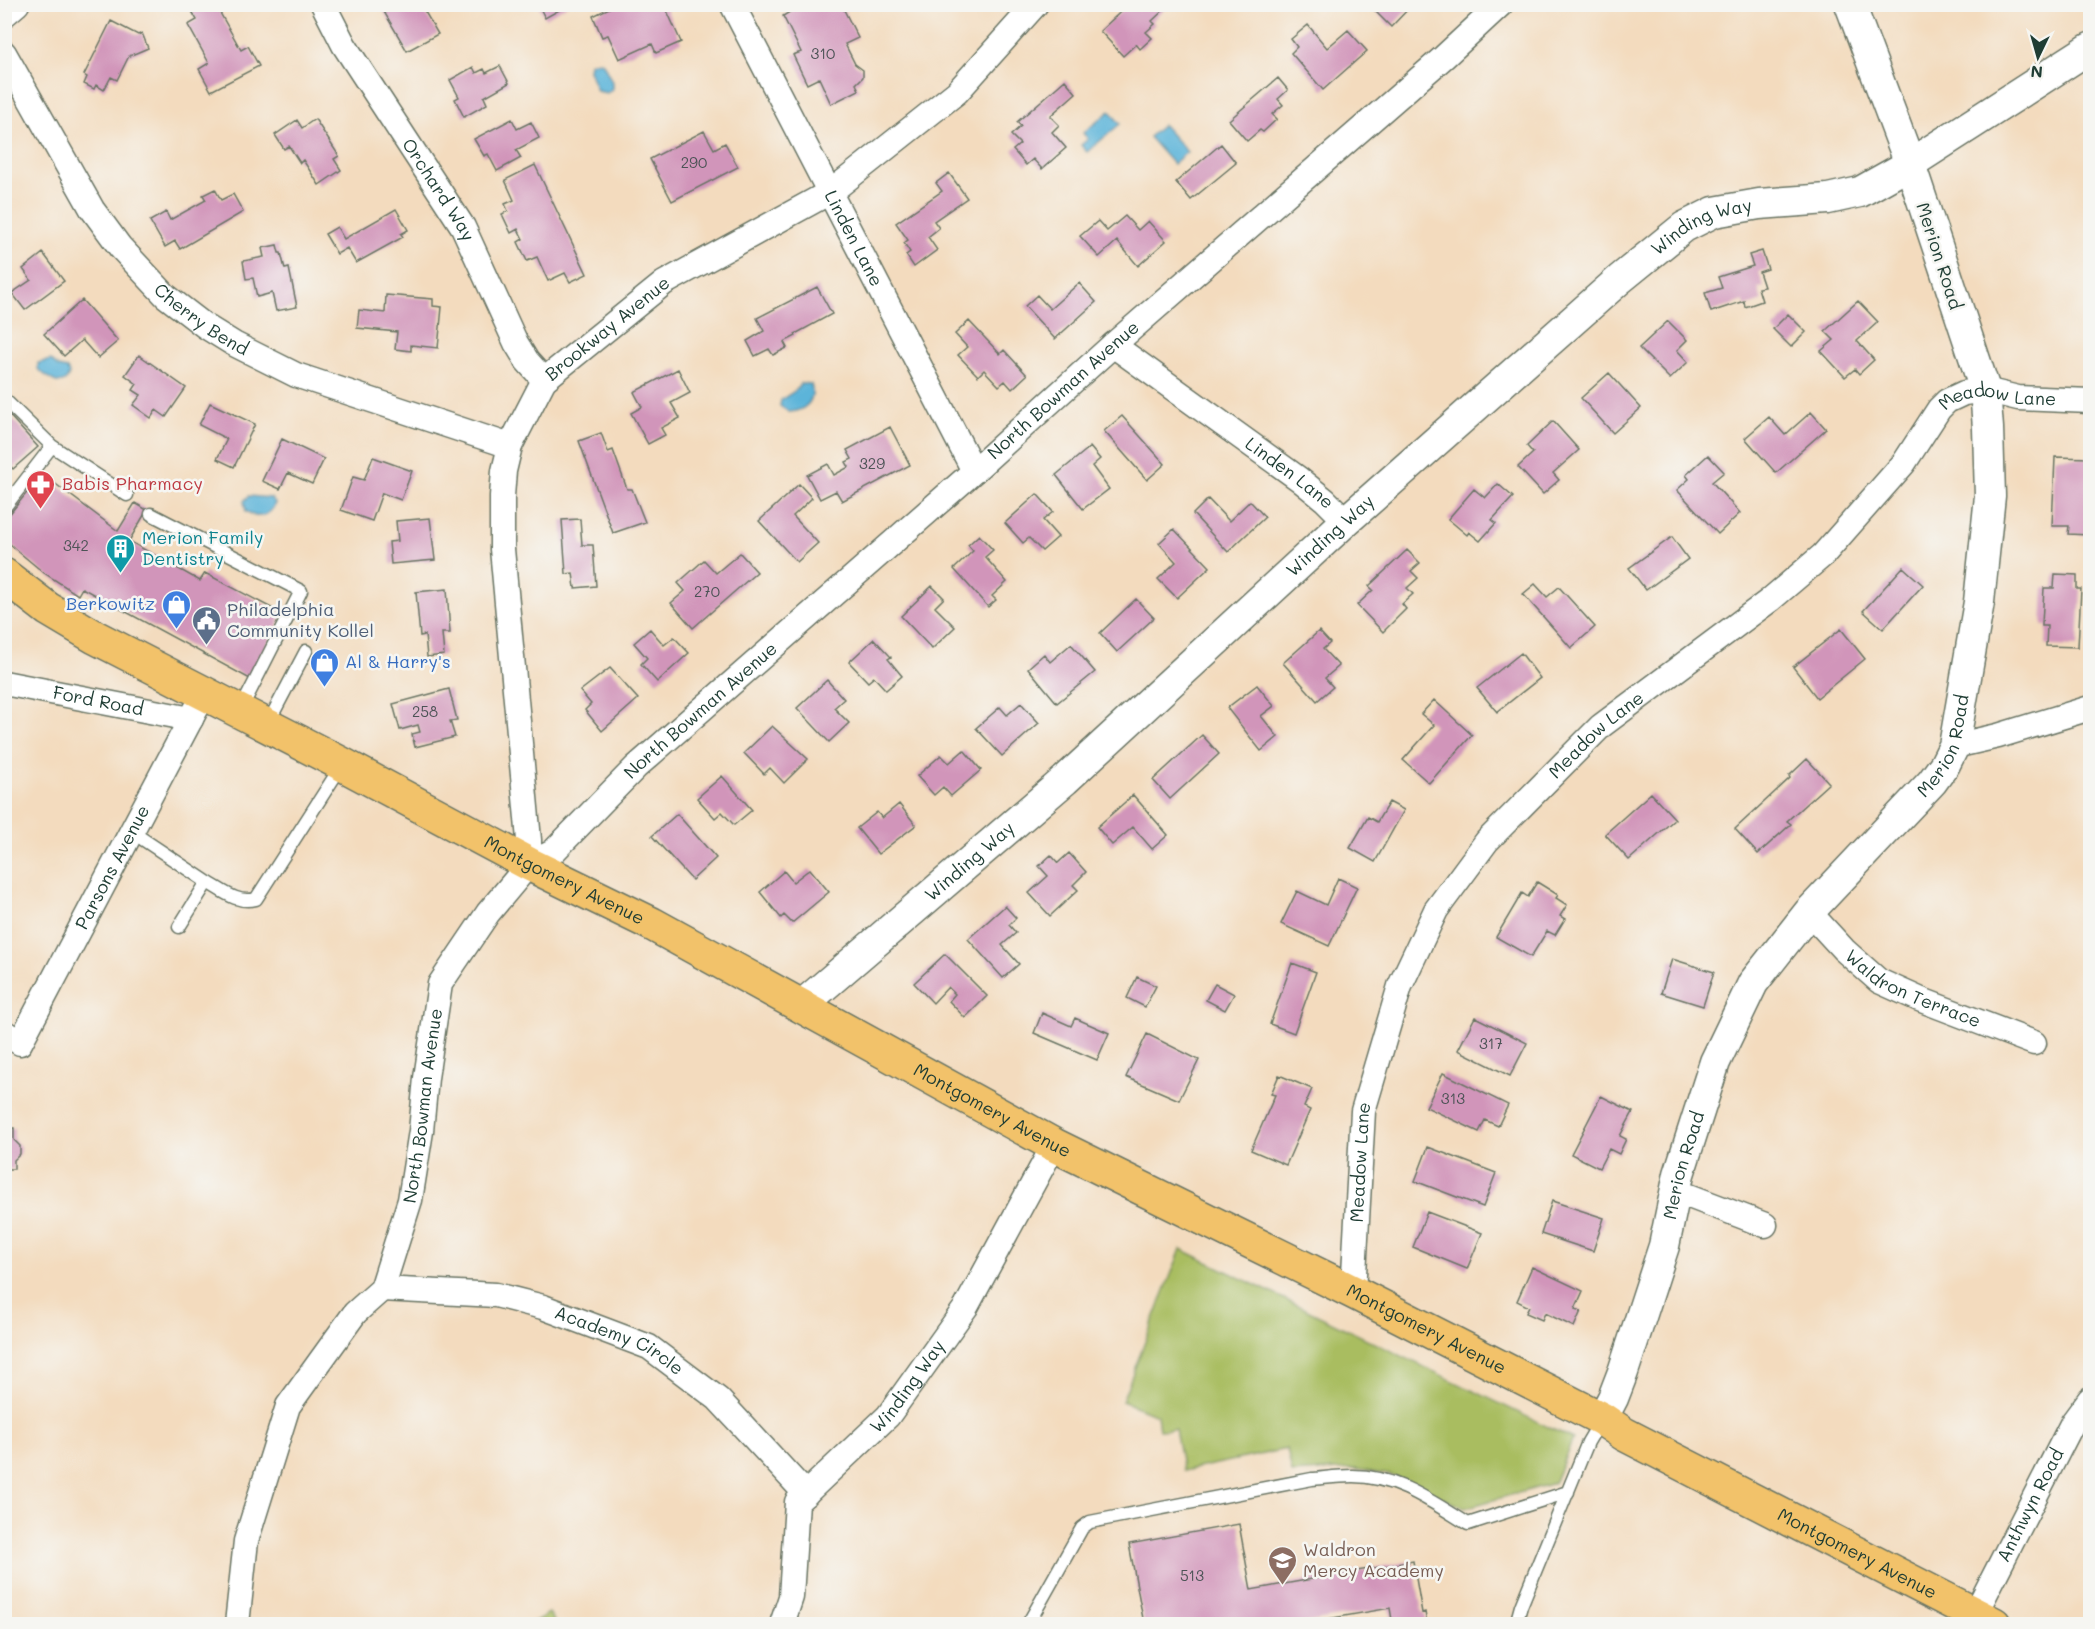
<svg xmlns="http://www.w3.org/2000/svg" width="2095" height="1629" viewBox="0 0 2095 1629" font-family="Mali,sans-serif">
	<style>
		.green { fill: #a9bd61; stroke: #647d4a; stroke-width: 1.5 }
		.water { fill: #5cb4d9; stroke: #3e7886; stroke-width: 1.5 }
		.building { fill: #d195ba }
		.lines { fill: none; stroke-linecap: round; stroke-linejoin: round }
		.service-casing { stroke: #697464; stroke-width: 15 }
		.minor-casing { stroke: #697464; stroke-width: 27 }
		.tertiary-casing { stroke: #697464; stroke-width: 33 }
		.primary-casing { stroke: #697464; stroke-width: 36 }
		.service { stroke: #fff; stroke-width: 12 }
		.minor { stroke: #fff; stroke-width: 24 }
		.tertiary { stroke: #fff; stroke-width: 30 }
		.primary { stroke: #f2c26a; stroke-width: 33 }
		.labels { text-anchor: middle; stroke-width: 5; stroke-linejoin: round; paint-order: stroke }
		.number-label { font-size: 15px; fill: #4c5356 }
		.street-label { font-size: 18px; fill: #1f3d34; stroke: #f6f6f2 }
		.health-label { font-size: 18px; fill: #be3a42; stroke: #f6f6f2; text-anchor: start }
		.culture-label { font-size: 18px; fill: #0d838f; stroke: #f6f6f2; text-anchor: start }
		.shop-label { font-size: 18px; fill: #366cbe; stroke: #f6f6f2; text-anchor: end }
		.service-label { font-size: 18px; fill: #4e5e75; stroke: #f6f6f2; text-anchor: start }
		.education-label { font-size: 18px; fill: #785e54; stroke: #f6f6f2; text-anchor: start }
	</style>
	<rect width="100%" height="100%" fill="#f6f6f2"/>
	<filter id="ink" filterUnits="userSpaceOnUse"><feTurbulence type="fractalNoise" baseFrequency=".0167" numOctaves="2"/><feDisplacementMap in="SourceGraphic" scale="12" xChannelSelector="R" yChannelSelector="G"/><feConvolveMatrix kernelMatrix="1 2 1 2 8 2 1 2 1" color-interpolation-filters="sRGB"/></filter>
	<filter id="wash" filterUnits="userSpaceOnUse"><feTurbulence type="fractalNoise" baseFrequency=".008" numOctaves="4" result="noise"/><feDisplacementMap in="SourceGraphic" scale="24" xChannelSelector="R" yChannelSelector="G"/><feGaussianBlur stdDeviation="1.35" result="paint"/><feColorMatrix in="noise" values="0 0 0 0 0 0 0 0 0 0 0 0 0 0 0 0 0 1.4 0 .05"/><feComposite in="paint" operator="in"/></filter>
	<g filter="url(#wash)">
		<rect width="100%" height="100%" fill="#f3dbbe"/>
		<path class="green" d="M1181,1249L1573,1439L1554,1483L1465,1508L1390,1475L1354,1469L1292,1473L1287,1449L1183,1471L1175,1429L1159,1430L1157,1415L1122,1401Z
			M549,1613L556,1624H530Z"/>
		<path class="water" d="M598,61L603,63L612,82V89L607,93L597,91L589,70L590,63Z
			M1110,111L1120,124L1087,152L1081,145L1088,139L1083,133Z
			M1163,125L1187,152L1173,164L1149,137Z
			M51,360L58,367L67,369L69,374C63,392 47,377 38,369V363Z
			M801,383L811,384C816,401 805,411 789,412L780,406L781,400L796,390Z
			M249,496L271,498L275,503C273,511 264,518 255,516C252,515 250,512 246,512L244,501Z"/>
		<g id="blocks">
			<path class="building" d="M196,4H222L224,8L219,11L241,50L248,46L259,66L211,91L199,69L209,63L188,25L197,20L190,8Z
				M538,4H570L545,18Z
				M617,4H664L681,42L656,53L652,44L619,59L608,35L602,37L593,16Z
				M790,4H841L858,38L845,44L855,64L863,70V77L856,84L859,90L831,104L819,78L807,84L793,55L801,52L783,16L793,10Z
				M1129,4H1170L1152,21L1155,24L1146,32L1152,38L1140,49L1136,44L1123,56L1100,31Z
				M1368,4H1413L1391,27Z
				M380,5H421L438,34L407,51Z
				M111,21L138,35L142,33L148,48L129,56L117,80L111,77L104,90L96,85L94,89L84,84L87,77L84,75Z
				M1308,25L1327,48L1348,30L1367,51L1323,90L1291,53L1297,47L1291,39Z
				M500,66L509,83L484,97L487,104L464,117L455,99L459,97L450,80L473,67L476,73L484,69L486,73Z
				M1278,78L1288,90L1278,99L1283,105L1272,114L1277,119L1263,132L1260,130L1247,141L1229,120Z
				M1065,80L1076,93L1050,116L1059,125L1052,132L1066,148L1042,169L1033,159L1026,165L1013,150L1020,144L1011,135L1021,126L1017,122Z
				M315,119L339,156L334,159L341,170L319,185L303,160L300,163L289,146L284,149L275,135L297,120L302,128Z
				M512,119L517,129L531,122L539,138L516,150L521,158L497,171L488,154L484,156L474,139Z
				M704,131L714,149L725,143L738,167L672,201L650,159Z
				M1221,144L1236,163L1191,200L1176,182Z
				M535,165L587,274L570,282L565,273L548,281L537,257L527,261L518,242L523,239L518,229L511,233L502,214L508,211L505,204L514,200L505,180Z
				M949,173L967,198L934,221L939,228L928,237L937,250L914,267L906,255L910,252L904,243L908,240L896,223L942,191L936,183Z
				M215,189L221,200L233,194L243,212L180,249L175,241L165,247L150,221L166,212L170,220L206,200L203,195Z
				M396,209L408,230L401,234L403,237L356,263L347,248L337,254L325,234L337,227L344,239Z
				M1125,216L1138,230L1148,221L1166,241L1138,266L1117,241L1099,257L1080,236L1098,221L1107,231Z
				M277,245L279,253H281L285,269L289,268L297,307L276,311L272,293L257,297L253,278L246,279L243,261L264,257L262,248Z
				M1762,251L1768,269L1759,272L1764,287L1758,288L1762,301L1745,307L1744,301L1711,312L1705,293L1722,288L1718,277L1753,266L1749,255Z
				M43,253L64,281L25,310L12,293L31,280L23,269Z
				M1079,283L1096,302L1055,339L1025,306L1037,295L1050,309Z
				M817,287L832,314L795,334L796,336L784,342L787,348L773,355L769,349L755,356L747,341L764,331L757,318Z
				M386,295L433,299V306L442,307L438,348L411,345V351L395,349L397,332L357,328L359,310L385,313Z
				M82,300L118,341L98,358L82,340L64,356L44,334Z
				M1858,301L1878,322L1857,341L1874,360L1859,374L1855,369L1845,377L1821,351L1834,340L1825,331Z
				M1788,314L1806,332L1791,347L1773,329Z
				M969,321L1000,354L1004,350L1027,375L1012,389L1005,381L999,386L984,370L978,376L958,355L967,347L955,334Z
				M1668,321L1687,340L1677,350L1688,362L1670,379L1639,348Z
				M139,355L186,388L166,417L156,410L151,418L133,405L141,395L133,390L137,384L125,375Z
				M678,369L690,393L671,403L680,418L661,428L665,435L648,444L631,413L642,407L634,392Z
				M1609,373L1641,408L1613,433L1581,398Z
				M210,403L255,424L234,467L217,459L227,439L199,425Z
				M1811,412L1826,429L1776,473L1745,438L1769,417L1785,435Z
				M7,413L38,447L13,469L4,460V415Z
				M1122,416L1165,464L1147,480L1104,431Z
				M1553,421L1579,450L1553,473L1559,480L1543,494L1518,467L1533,453L1527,446Z
				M890,427L910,465L842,501L836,491L820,499L807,475L828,464L834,475L849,467L846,462L852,459L847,450Z
				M601,433L608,452L613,450L627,489H632L645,522L613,533L579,441Z
				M282,439L324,459L312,484L288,473L280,489L262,481Z
				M1090,447L1100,459L1092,466L1109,489L1083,509L1056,475Z
				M1708,455L1724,472L1712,482L1740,513L1718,534L1677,490L1689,479L1686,475Z
				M373,457L412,471L401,500L382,493L372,521L341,510L353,477L364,480Z
				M2055,457L2090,458V535L2068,534L2069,526H2052Z
				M45,476L118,531L135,503L147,510L129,541L200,581L205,573L283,614L250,679L82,588L78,595L44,573L14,548L4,538V521L38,479L41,481Z
				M799,484L812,498L793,516L818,543L797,562L759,521Z
				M1498,484L1513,497L1492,520L1496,523L1480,541L1469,532L1467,535L1448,519L1474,489L1485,498Z
				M1037,494L1053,512L1043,520L1058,537L1042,551L1029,538L1023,543L1005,523Z
				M1208,499L1229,521L1250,501L1265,517L1228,552L1193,514Z
				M430,518L435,560L391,564L389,542L398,541L396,521Z
				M580,519L582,545H593L596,586L575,588L573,573L566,574L562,520Z
				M1174,529L1210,567L1177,598L1158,579L1176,562L1159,543Z
				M979,535L993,550L985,557L1007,582L992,596L996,600L988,607L954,569L973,551L968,545Z
				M1672,537L1688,559L1646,590L1629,568Z
				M1407,550L1420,563L1411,571L1418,578L1407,588L1413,594L1402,604L1406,609L1383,632L1357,605L1373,590L1369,586Z
				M740,553L757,572L693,628L671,603L685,591L678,583L704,560L716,573Z
				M1903,567L1923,585L1883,629L1863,611Z
				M2055,574L2077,575V589H2081L2078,647L2046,646L2047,626H2042V624L2044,588H2054Z
				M1535,584L1547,597L1559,587L1595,627L1571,648L1523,594Z
				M932,586L944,598L935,607L955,627L932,649L901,616Z
				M447,589L450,633H442L444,655L427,657L425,635L420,636L416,592Z
				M1136,599L1154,618L1117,652L1100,633Z
				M650,629L664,645L674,637L689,653L657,682L641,664L647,658L634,643Z
				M1841,629L1865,659L1817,698L1793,667Z
				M1319,631L1330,643L1323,649L1339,666L1325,678L1333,687L1317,701L1283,663Z
				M874,639L891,657L888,659L902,676L886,690L874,677L868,682L849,662Z
				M1071,644L1095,672L1057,703L1028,668L1044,654L1050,662Z
				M1521,653L1540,678L1497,712L1477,688Z
				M610,668L638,699L602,731L585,710L591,704L580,691Z
				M827,680L844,699L834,708L849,723L829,742L797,708Z
				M1257,685L1274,706L1261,716L1278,737L1261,751L1227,708Z
				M449,689L457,720L450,721L455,737L415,747L412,734L420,732L418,725L400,730L393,704Z
				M1434,700L1472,735L1429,783L1403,760L1434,725L1421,714Z
				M1021,703L1039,723L1002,756L976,728L1000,707L1007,715Z
				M772,726L808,759L784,783L770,768L764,774L744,753Z
				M1202,735L1219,754L1170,799L1153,780Z
				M964,750L981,770L951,796L943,787L934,795L917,776L941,755L949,763Z
				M1807,759L1829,783L1787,821L1791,824L1758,854L1735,829L1790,778L1789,776Z
				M722,776L752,810L734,825L722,812L715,818L697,798Z
				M1651,793L1675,819L1629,860L1605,834Z
				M1133,795L1168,835L1152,849L1133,827L1112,845L1097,827Z
				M1389,802L1404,810L1375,862L1350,848L1368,817L1377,822Z
				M899,804L916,825L878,854L857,828L877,812L882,818Z
				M677,814L716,858L692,880L652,836Z
				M1069,853L1086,872L1073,885L1078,890L1050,916L1029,893L1048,876L1039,866L1051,855L1058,863Z
				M810,869L829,892L792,923L784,915L781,918L760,892L784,871L793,882Z
				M1338,878L1357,887L1329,946L1281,924L1297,891L1326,905Z
				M1537,882L1558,895L1556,898L1567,905L1560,916L1565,919L1555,935L1547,931L1531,957L1496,937L1522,893L1528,897Z
				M1005,906L1016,918L1009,925L1016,933L1002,945L1019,964L1003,978L968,939Z
				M945,954L987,996L965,1018L949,1001L955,994L948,987L933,1003L914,983Z
				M1672,959L1714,972L1703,1006L1661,993Z
				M1292,963L1316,972L1294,1033L1270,1024Z
				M1137,977L1156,986L1145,1007L1127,998Z
				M1215,984L1234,994L1225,1010L1206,1000Z
				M1042,1013L1071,1026L1075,1018L1109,1033L1097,1060L1034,1033Z
				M1475,1017L1527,1043L1510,1076L1458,1050Z
				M1147,1034L1199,1060L1179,1100L1126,1077Z
				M1443,1073L1508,1105L1498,1126L1485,1120L1479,1132L1426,1107Z
				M1279,1075L1312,1089L1304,1107L1310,1110L1286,1165L1251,1150L1275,1095L1271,1094Z
				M1601,1096L1633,1112L1620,1136L1626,1139L1619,1154L1609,1149L1599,1168L1571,1154Z
				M4,1122H7V1128H14V1140L20,1146V1154L14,1160V1169H4Z
				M1428,1147L1496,1173L1483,1207L1415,1181Z
				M1552,1201L1604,1218L1593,1251L1541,1234Z
				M1427,1212L1482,1233L1467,1269L1413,1247Z
				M1532,1267L1583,1291L1575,1309L1581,1311L1574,1327L1545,1313L1542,1320L1526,1313L1529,1307L1517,1301Z
				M1239,1524L1251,1590L1413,1561L1422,1613L1425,1612L1427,1624H1375L1392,1620L1390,1608L1299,1624H1144L1129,1544Z"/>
		</g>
	</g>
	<g filter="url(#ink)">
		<use href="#blocks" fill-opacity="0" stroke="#697464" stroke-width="1.5"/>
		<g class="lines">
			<defs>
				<path id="service" d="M4,399L52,446
					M4,508L52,446L127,495
					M151,514L301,591L240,711
					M267,725L306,651
					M132,832L207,882L179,927
					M207,882C223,891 237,904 256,899L342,765
					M1028,1624L1082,1528L1090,1522L1312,1479C1325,1478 1339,1476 1353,1476C1397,1476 1432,1502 1468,1524L1568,1492
					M1516,1624L1521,1606L1588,1442L1601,1420"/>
				<g id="minor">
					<path id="s1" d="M323,4L344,45L463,227L516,343L527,361L544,380"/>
					<path id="s2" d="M732,4L974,471"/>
					<path d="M4,15L17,4"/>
					<path id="s3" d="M4,53L92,209L120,247L166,296L205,326L234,344L296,375L510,446"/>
					<path id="s4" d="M1113,345L1299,479L1325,500L1346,521"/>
					<path id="s5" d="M4,683L191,719"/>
					<path d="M1954,746L1998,736L2090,708"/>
					<path id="s6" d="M529,864V840L502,549V496L504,471L510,446L544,380L664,283L832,191L957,92L1036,4"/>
					<path id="s7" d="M1809,912L1844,950L1879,981L1919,999L2034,1043"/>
					<path id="s8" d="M4,1032L20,1043L204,694"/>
					<path d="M1676,1191L1765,1225"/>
					<path id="s9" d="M382,1289L496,1295L543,1307L649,1347L718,1399L806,1494"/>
					<path id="s10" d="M1353,1292L1363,1111L1400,986L1436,910L1487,841L1601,726L1770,600L1823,555L1904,463L1939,409L1947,401L1964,393L1985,390L2018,398L2090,401"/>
					<path id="s11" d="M1975,1614L2073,1422L2090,1399"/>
					<path id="s12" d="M237,1624L246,1541L288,1406L355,1313L382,1289L410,1200L421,1131L426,1078L440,984L488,913L529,864L553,852L636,767L963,481L1113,345L1444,57L1501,4"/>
					<path id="s13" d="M782,1624L791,1597L797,1502L888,1416L966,1307L1054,1145"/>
				</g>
				<g id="tertiary">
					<path id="s14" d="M801,1006L1065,780L1346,521L1620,279L1684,227L1714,212L1759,204L1828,199L1860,192L1910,164L2090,48"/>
					<path id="s15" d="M1602,1419L1613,1398L1623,1372L1664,1246L1679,1174L1715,1062L1753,983L1809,912L1932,782L1945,764L1954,746L1979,602L1990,496L1988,428L1985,390L1910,164L1850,4"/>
				</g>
				<g id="primary">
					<path id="s16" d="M4,575L48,609L95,637L342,764L529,864L652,924L1054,1145L1353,1292L1602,1419L1624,1434L1994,1624"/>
				</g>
			</defs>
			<use href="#service" class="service-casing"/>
			<use href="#minor" class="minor-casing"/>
			<use href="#tertiary" class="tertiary-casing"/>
			<use href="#primary" class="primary-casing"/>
			<use href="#service" class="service"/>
			<use href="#minor" class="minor"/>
			<use href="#tertiary" class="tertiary"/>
			<use href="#primary" class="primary"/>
		</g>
	</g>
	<defs>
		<symbol id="pharmacy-pin" viewBox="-11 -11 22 30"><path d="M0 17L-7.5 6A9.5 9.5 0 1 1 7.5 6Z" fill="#e0444e" stroke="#f6f6f2"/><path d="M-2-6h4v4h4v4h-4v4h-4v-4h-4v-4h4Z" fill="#fff"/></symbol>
		<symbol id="building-pin" viewBox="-11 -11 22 30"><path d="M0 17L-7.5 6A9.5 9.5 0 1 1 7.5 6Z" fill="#0f9aa8" stroke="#f6f6f2"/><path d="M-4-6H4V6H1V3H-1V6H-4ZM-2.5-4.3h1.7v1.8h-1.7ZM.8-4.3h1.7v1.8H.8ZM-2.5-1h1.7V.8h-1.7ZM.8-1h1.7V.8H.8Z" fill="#fff"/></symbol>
		<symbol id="shop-pin" viewBox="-11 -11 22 30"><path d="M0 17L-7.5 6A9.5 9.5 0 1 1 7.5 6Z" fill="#3f7fe0" stroke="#f6f6f2"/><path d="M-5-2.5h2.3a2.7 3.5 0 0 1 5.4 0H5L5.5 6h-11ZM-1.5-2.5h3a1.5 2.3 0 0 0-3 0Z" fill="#fff"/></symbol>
		<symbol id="civic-pin" viewBox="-11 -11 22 30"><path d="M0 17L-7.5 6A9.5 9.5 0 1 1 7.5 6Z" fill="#5c6f8a" stroke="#f6f6f2"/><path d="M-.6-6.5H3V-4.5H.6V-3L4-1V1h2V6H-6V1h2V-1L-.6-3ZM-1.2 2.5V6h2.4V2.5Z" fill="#fff"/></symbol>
		<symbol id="school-pin" viewBox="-11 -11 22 30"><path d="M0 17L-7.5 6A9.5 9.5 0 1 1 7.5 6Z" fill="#8d6e63" stroke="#f6f6f2"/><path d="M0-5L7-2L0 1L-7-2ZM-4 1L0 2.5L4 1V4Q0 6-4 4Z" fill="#fff"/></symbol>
	</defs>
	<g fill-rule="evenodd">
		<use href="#pharmacy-pin" x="24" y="468" width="33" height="45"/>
		<use href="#building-pin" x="104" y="532" width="33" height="45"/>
		<use href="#shop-pin" x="160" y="588" width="33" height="45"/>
		<use href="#civic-pin" x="190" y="604" width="33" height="45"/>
		<use href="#shop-pin" x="308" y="646" width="33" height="45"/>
		<use href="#school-pin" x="1266" y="1544" width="33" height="45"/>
	</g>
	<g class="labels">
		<g class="number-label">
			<text x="823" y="59">310</text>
			<text x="694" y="168">290</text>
			<text x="872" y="469">329</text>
			<text x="76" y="551">342</text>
			<text x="707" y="597">270</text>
			<text x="425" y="717">258</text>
			<text x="1491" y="1049">317</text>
			<text x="1453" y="1104">313</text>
			<text x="1192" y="1581">513</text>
		</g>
		<g class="street-label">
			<text dy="6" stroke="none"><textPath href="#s1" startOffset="219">Orchard Way</textPath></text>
			<text dy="6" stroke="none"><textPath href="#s14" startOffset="1194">Winding Way</textPath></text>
			<text dy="6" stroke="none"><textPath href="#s2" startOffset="264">Linden Lane</textPath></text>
			<text transform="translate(1939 256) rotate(72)" y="6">Merion Road</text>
			<text dy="6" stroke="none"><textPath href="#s3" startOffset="336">Cherry Bend</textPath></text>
			<text dy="6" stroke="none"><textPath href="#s6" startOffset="576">Brookway Avenue</textPath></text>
			<text dy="6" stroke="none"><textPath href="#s12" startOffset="1552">North Bowman Avenue</textPath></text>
			<text dy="6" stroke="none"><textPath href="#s10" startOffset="1174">Meadow Lane</textPath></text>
			<text dy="6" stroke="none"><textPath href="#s4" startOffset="218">Linden Lane</textPath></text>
			<text dy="6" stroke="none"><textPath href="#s14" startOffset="708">Winding Way</textPath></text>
			<text dy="6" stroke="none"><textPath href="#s5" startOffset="96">Ford Road</textPath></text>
			<text dy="6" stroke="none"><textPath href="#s12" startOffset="1068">North Bowman Avenue</textPath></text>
			<text dy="6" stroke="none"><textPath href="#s10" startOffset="634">Meadow Lane</textPath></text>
			<text dy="6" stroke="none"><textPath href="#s15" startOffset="771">Merion Road</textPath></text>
			<text dy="6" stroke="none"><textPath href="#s14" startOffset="222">Winding Way</textPath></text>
			<text dy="6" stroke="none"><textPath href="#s8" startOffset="218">Parsons Avenue</textPath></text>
			<text dy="6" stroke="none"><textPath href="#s16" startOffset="639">Montgomery Avenue</textPath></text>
			<text dy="6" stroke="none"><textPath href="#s7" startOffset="132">Waldron Terrace</textPath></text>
			<text dy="6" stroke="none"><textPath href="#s12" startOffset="564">North Bowman Avenue</textPath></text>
			<text dy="6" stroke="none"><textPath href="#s16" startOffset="1125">Montgomery Avenue</textPath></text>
			<text dy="6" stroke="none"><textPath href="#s10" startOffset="130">Meadow Lane</textPath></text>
			<text dy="6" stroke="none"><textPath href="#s15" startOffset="267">Merion Road</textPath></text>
			<text dy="6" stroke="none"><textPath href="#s16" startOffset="1611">Montgomery Avenue</textPath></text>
			<text dy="6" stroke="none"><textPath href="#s9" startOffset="246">Academy Circle</textPath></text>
			<text dy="6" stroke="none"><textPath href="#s13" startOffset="284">Winding Way</textPath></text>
			<text dy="6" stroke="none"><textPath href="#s11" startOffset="122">Anthwyn Road</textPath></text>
			<text dy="6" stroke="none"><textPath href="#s16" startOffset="2097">Montgomery Avenue</textPath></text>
		</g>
		<g class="health-label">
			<text x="62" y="490">Babis Pharmacy</text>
		</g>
		<g class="culture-label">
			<text x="142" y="544">Merion Family<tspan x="142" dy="21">Dentistry</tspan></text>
		</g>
		<g class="shop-label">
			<text x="155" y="610">Berkowitz</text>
			<text x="345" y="668" text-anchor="start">Al &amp; Harry's</text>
		</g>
		<g class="service-label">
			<text x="227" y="616">Philadelphia<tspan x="227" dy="21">Community Kollel</tspan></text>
		</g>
		<g class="education-label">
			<text x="1303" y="1556">Waldron<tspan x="1303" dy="21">Mercy Academy</tspan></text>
		</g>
	</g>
	<rect width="2095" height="1629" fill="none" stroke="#f6f6f2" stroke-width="24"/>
	<g transform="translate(2038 57) rotate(185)" stroke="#f6f6f2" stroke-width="4.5" paint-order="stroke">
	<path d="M0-4.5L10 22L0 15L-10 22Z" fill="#1f3d34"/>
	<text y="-9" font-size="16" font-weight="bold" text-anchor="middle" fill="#1f3d34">N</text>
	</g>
</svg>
